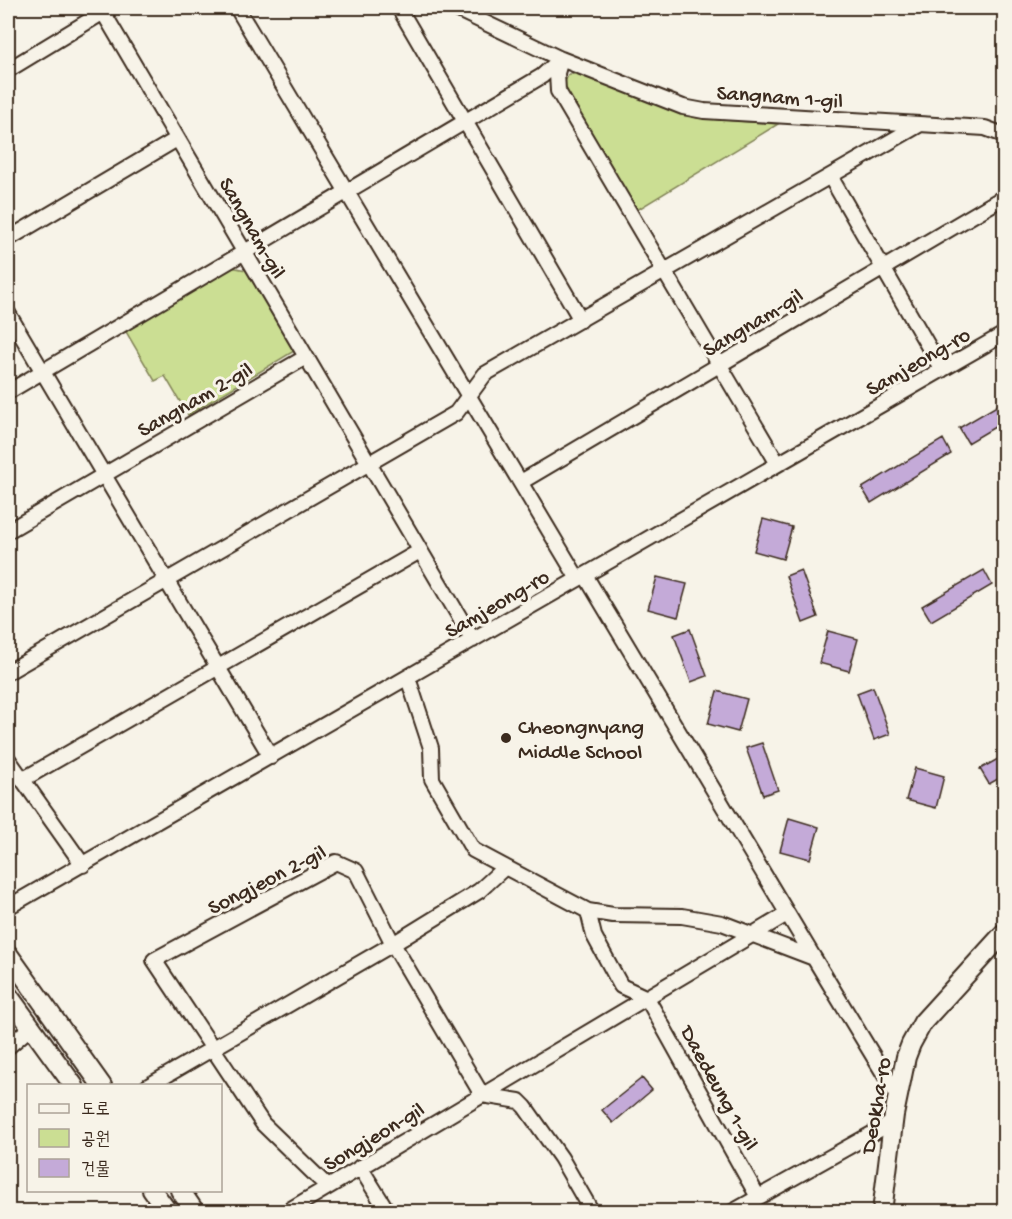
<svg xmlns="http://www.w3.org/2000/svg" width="1012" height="1219" viewBox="0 0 1012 1219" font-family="'Gochi Hand','Poor Story',sans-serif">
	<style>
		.green { fill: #cbde93; stroke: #838458; stroke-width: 1.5 }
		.building { fill: #c4aad8; stroke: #3b2a1e; stroke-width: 1.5 }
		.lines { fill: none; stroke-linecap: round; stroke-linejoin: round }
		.minor-casing { stroke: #3b2a1e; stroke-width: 18 }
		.major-casing { stroke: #3b2a1e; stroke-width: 22 }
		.minor { stroke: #f7f3e8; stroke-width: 14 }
		.major { stroke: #f7f3e8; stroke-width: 18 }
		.poi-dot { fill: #3b2a1e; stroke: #f7f3e8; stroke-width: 2 }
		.labels { text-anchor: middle; stroke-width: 6; stroke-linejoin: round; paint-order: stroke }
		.street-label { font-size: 22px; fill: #3b2a1e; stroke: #f7f3e8 }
		.poi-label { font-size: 22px; fill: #3b2a1e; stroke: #f7f3e8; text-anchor: start }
	</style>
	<rect width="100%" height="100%" fill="#f7f3e8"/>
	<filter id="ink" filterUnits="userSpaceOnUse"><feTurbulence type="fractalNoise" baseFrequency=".0167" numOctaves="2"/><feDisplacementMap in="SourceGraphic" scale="12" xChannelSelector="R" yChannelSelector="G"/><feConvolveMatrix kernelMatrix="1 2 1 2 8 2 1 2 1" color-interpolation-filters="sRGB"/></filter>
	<g filter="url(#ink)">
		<path class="green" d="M569,74H577L697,118L778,124L637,210L562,86Z
			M231,267L246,270L294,351L188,415L165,376L155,381L125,330Z"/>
		<path class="building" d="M1005,401V421L968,443L959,428Z
			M943,439L951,454L871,503L862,488Z
			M763,519L792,527L783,559L754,551Z
			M801,570L818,617L803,623L786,576Z
			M984,570L992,585L931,621L922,606Z
			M657,577L687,584L678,617L648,609Z
			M690,629L707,676L691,682L674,635Z
			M828,631L858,639L849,671L819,663Z
			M873,687L890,734L874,740L857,693Z
			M717,691L747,699L738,732L708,724Z
			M762,743L778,790L763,795L746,748Z
			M1005,755V775L989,784L980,769Z
			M915,768L944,776L936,808L906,800Z
			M789,818L819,827L810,859L780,851Z
			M642,1078L652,1090L613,1123L602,1110Z"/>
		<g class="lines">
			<defs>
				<path id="minor" d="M237,8L578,579
					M399,8L581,320
					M454,8L561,59L683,107L704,111L985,128L1004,135
					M103,12L473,640
					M561,59L557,73L558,91L778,464
					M8,70L110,8
					M830,176L942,370
					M8,239L177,139
					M8,313L271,757
					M8,392L542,76L561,59
					M521,482L1004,197
					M8,531L306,357
					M585,575L814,958
					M8,672L456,413L485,374L919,125
					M408,678L431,748L432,779L473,850L588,911L613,915L682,916L722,923L814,958L898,1097
					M8,759L83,865
					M22,780L420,551
					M8,907L1004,334
					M588,911L594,936L621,986L647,998L758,1197
					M8,1047L31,1027
					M148,1086L393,944L479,891L505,867
					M482,1095L519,1101L525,1107L561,1158L592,1212
					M360,1167L388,1212
					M328,1187L263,1124L154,960L336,862L356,871L393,944L482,1095
					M286,1212L787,914
					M732,1212L893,1122"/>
				<path id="major" d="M8,954L102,1086
					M8,995L74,1086
					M152,1190L168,1212
					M180,1190L195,1212
					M882,1212L894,1115L906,1057L911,1044L923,1022L1004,933"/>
			</defs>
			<use href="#minor" class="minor-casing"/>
			<use href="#major" class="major-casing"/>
			<use href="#minor" class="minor"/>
			<use href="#major" class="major"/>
		</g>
	</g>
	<circle class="poi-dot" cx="506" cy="738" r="6"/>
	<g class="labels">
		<g class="street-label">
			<text transform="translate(780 95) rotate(4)" y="8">Sangnam 1-gil</text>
			<text transform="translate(254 227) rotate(60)" y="8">Sangnam-gil</text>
			<text transform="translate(752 321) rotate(-31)" y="8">Sangnam-gil</text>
			<text transform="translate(917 360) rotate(-30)" y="8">Samjeong-ro</text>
			<text transform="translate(194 398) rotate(-30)" y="8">Sangnam 2-gil</text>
			<text transform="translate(496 602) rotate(-30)" y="8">Samjeong-ro</text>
			<text transform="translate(266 878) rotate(-27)" y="8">Songjeon 2-gil</text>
			<text transform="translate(721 1087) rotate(61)" y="8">Daedeung 1-gil</text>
			<text transform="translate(874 1105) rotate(-80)" y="8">Deokha-ro</text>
			<text transform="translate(373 1135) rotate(-31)" y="8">Songjeon-gil</text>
		</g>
		<g class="poi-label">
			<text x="518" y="733">Cheongnyang<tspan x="518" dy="25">Middle School</tspan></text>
		</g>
	</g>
	<rect width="1012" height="1219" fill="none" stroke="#f7f3e8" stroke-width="30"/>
	<rect x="15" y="15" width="982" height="1189" fill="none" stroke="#3b2a1e" stroke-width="2" filter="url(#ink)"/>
	<rect x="27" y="1084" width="195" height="108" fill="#f7f3e8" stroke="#aca397" stroke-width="1.5"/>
	<rect x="39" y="1104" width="30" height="9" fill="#f7f3e8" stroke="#aca397" stroke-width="1.5"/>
	<text x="81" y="1114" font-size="18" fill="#3b2a1e">도로</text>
	<rect x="39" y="1129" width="30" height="18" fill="#cbde93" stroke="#aca397" stroke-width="1.5"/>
	<text x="81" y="1144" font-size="18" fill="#3b2a1e">공원</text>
	<rect x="39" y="1159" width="30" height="18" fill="#c4aad8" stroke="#aca397" stroke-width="1.5"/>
	<text x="81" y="1174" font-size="18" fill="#3b2a1e">건물</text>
</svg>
